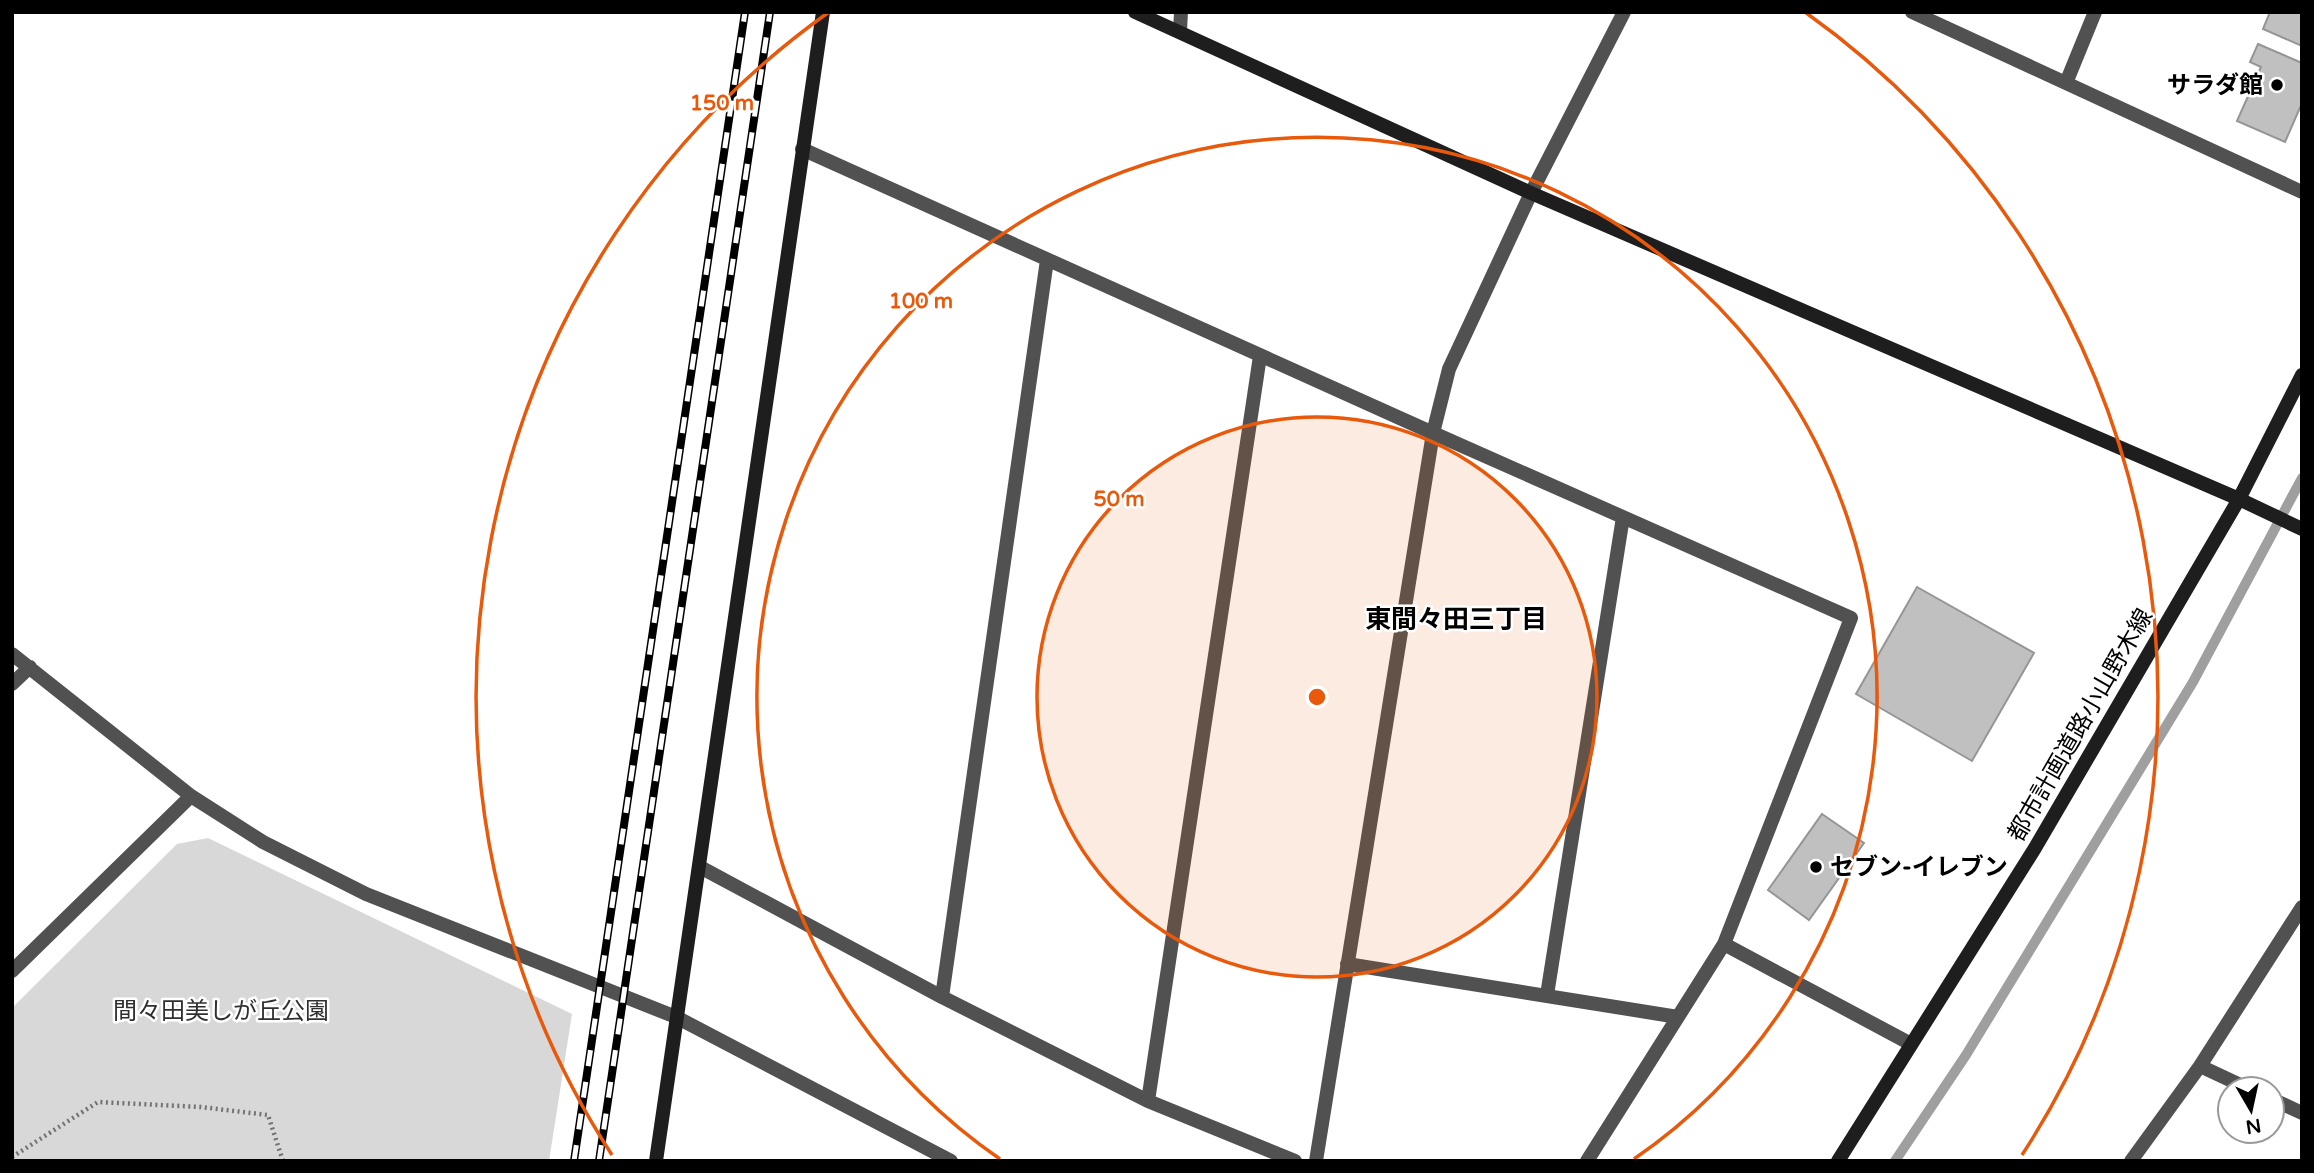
<svg xmlns="http://www.w3.org/2000/svg" width="2314" height="1173" viewBox="0 0 2314 1173" font-family="'Varela Round','Noto Sans JP',sans-serif">
	<style>
		.green { fill: #d8d8d8 }
		.lines { fill: none; stroke-linecap: round; stroke-linejoin: round }
		.stream { stroke: #9f9f9f; stroke-width: 10 }
		.building { fill: #c0c0c0; stroke: #959595; stroke-width: 2 }
		.path { stroke: #737373; stroke-width: 4.5; stroke-dasharray: 2 3.5; stroke-linecap: butt }
		.lane { stroke: #515151; stroke-width: 14 }
		.street { stroke: #515151; stroke-width: 14 }
		.secondary { stroke: #1e1e1e; stroke-width: 14 }
		.rail-casing { stroke: #000; stroke-width: 8 }
		.rail { stroke: #fff; stroke-width: 5; stroke-dasharray: 16; stroke-linecap: butt }
		.ring { fill: none; stroke: #e8590c; stroke-width: 3.5 }
		.poi-dot { fill: #000; stroke: #fff; stroke-width: 2.5 }
		.labels { text-anchor: middle; stroke-width: 5; stroke-linejoin: round; paint-order: stroke }
		.poi-label { font-size: 24px; font-weight: bold; fill: #000; stroke: #fff; text-anchor: end }
		.street-label { font-size: 24px; fill: #000; stroke: #fff }
		.park-label { font-size: 24px; fill: #2f2f2f; stroke: #fff }
		.neighbourhood-label { font-size: 26px; font-weight: bold; fill: #000; stroke: #fff }
		.centre { fill: #e8590c; stroke: #fff; stroke-width: 3.5 }
		.ring-label { font-size: 21px; text-anchor: middle; font-weight: bold; fill: #e8590c; stroke: #fff; stroke-width: 5; stroke-linejoin: round; paint-order: stroke }
	</style>
	<rect width="100%" height="100%" fill="#fff"/>
	<path class="green" d="M208,838L572,1014L549,1161H12V1008L177,844Z"/>
	<g class="lines">
		<path class="stream" d="M1895,1161L1966,1055L2193,682L2302,478"/>
	</g>
	<path class="building" d="M2270,12H2302V46L2263,29Z
		M2258,44L2302,63V103L2285,142L2237,121L2261,67L2250,62Z
		M1917,587L2034,653L1972,761L1856,694Z
		M1822,814L1864,843L1809,920L1768,890Z"/>
	<g class="lines">
		<path class="path" d="M12,1157L98,1102L201,1107L268,1115L283,1161"/>
		<path class="lane" d="M676,1017L951,1161"/>
		<path class="street" d="M1912,12L2302,192
			M1180,31L1181,12
			M2066,83L2095,12
			M802,149L1433,433L1851,618L1724,944L1587,1161
			M12,654L191,796L263,842L366,894L676,1017
			M12,684L30,667
			M700,867L942,997L1148,1101L1295,1161
			M1724,944L1911,1044
			M1347,964L1678,1017
			M12,971L191,796
			M1547,995L1623,517
			M942,997L1047,260
			M2200,1066L2249,1089
			M2272,1099L2302,1113
			M1148,1101L1260,356
			M1316,1161L1433,433L1449,369L1531,193L1624,12
			M2131,1161L2200,1066L2302,907"/>
		<path class="secondary" d="M1135,12L1531,193L2239,499L2302,529
			M656,1161L823,12
			M1838,1161L2035,848L2239,499L2302,375"/>
		<defs>
			<path id="rail" d="M574,1161L745,12
				M599,1161L770,12"/>
		</defs>
		<use href="#rail" class="rail-casing"/>
		<use href="#rail" class="rail"/>
	</g>
	<circle cx="1317" cy="697" r="280" fill="#e8590c" fill-opacity=".12"/>
	<g class="ring">
		<circle cx="1317" cy="697" r="280"/>
		<path d="M1000 1159A560 560 0 1 1 1634 1159"/>
		<path d="M612 1155A841 841 0 0 1 829 12M1805 12A841 841 0 0 1 2022 1155"/>
	</g>
	<g class="poi-dot">
		<circle cx="2277" cy="85" r="7"/>
		<circle cx="1816" cy="867" r="7"/>
	</g>
	<g class="labels">
		<g class="poi-label">
			<text x="2263" y="93">サラダ館</text>
			<text x="1830" y="875" text-anchor="start">セブン-イレブン</text>
		</g>
		<g class="street-label">
			<text transform="translate(2080 725) rotate(-60)" y="8">都市計画道路小山野木線</text>
		</g>
		<g class="park-label">
			<text x="221" y="1019">間々田美しが丘公園</text>
		</g>
		<g class="neighbourhood-label">
			<text x="1456" y="628">東間々田三丁目</text>
		</g>
	</g>
	<circle cx="1317" cy="697" r="10" class="centre"/>
	<g class="ring-label">
		<text x="722" y="110">150 m</text>
		<text x="921" y="308">100 m</text>
		<text x="1119" y="506">50 m</text>
	</g>
	<rect width="2314" height="1173" fill="none" stroke="#000000" stroke-width="28"/>
	<g transform="translate(2251 1110) rotate(171)"><circle r="33" fill="#ffffff" stroke="#999999" stroke-width="2"/>
	<path d="M0-5L12 26L0 18L-12 26Z" fill="#000000"/>
	<text y="-10" font-size="19" font-weight="bold" text-anchor="middle" fill="#000000">N</text>
	</g>
</svg>
